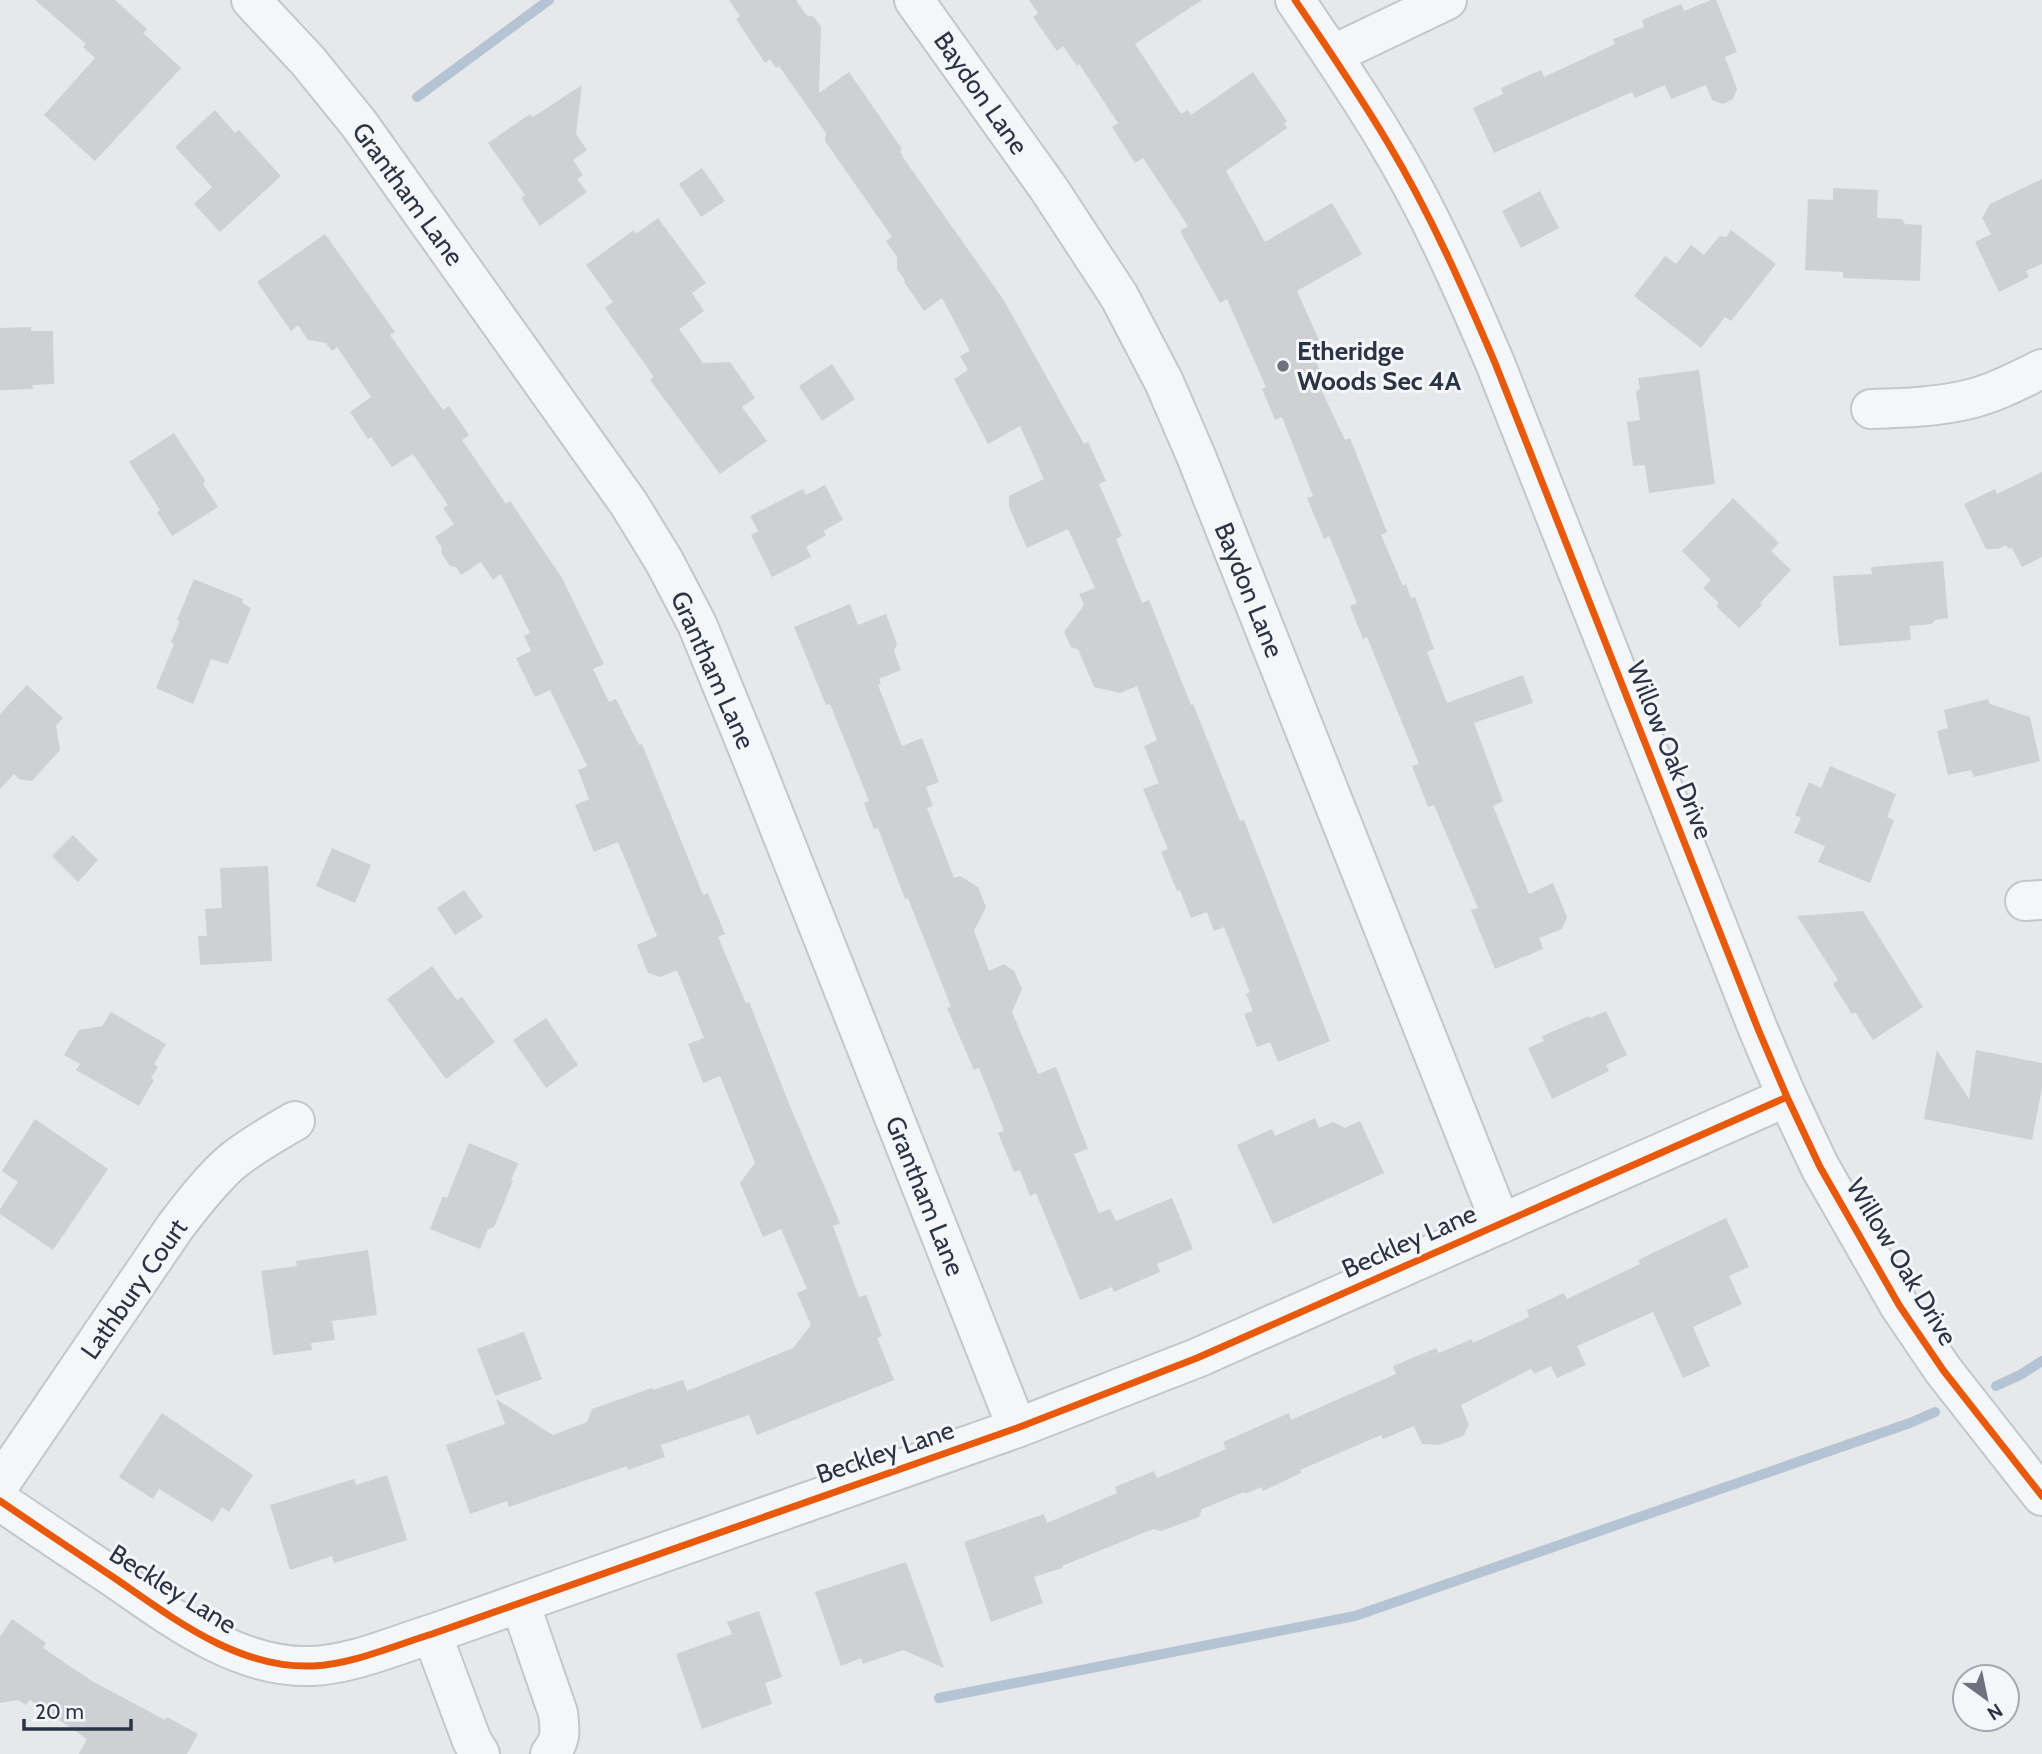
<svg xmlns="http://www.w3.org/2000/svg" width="2042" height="1754" viewBox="0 0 2042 1754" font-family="Cabin,sans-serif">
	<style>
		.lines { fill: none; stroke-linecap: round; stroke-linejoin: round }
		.stream { stroke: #b4c4d5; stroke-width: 10 }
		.building { fill: #ced0d3 }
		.minor-casing { stroke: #c4c6c8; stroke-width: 42 }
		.tertiary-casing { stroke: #c4c6c8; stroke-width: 42 }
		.minor { stroke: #f5f6f7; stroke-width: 38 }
		.tertiary { stroke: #f5f6f7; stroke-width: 38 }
		.cycleway-casing { stroke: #f4f6f9; stroke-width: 11 }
		.cycleway { stroke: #e8590c; stroke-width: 7 }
		.poi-dot { fill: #6c737f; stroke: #f4f6f9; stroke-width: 2.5 }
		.labels { text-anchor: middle; stroke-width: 6; stroke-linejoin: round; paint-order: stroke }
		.street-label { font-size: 26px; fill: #2b3445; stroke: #f4f6f9 }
		.poi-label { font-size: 26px; font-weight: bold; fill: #2b3445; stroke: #f4f6f9; text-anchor: start }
	</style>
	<rect width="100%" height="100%" fill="#e6e8ea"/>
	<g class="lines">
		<path class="stream" d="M417,97L549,0
			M1996,1386L2020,1375L2042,1361
			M939,1698L1355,1616L1910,1423L1935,1412"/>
	</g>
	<path class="building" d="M35,0H115L147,29L143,33L181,68L95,161L44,115L95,58L83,47L86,44Z
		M729,0H796L806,15L814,17L821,27L819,93L849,72L902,149L900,151L903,156H902L1003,299L1084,444L1088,442L1106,481L1099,484L1122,536L1116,539L1142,603L1149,600L1191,705L1193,704L1240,821L1244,820L1330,1041L1278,1062L1270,1042L1257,1047L1244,1014L1253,1011L1246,994L1250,992L1224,927L1214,931L1207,912L1191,918L1180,890L1177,891L1161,852L1168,849L1143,789L1159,783L1144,746L1157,740L1137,686L1120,693L1094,687L1078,649L1071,647L1064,632L1084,605L1079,594L1095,588L1068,529L1027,548L1009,507V496L1044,479L1020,426L988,444L954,379L968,370L960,356L970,351L942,298L924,311L904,282L905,280L897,269V257L886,241L892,237L825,141L826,133L779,66L776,68L770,59L765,63L736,19L740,16Z
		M1029,0H1202L1135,44L1181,114L1188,110L1191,115L1253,72L1287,121L1284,123L1287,128L1226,171L1265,242L1332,203L1362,254L1297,291L1319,340L1309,344L1323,378L1317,381L1345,440L1350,438L1387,532L1381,535L1403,586L1406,584L1411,598L1415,597L1434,649L1427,652L1447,703L1523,675L1533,703L1474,723L1503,801L1493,806L1529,894L1553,883L1567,917L1562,929L1539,938L1543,949L1495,969L1471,910L1478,908L1434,805L1428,807L1412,766L1419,764L1367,637L1363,639L1350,606L1357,603L1329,536L1324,539L1307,498L1313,496L1282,417L1275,420L1262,389L1266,387L1227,299L1220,303L1180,231L1188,226L1143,158L1135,163L1112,127L1118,123L1079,64L1077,66L1063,46L1057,51L1033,17L1038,13Z
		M1711,0H1716L1737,52L1725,57L1737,89L1733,99L1723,104L1712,100L1706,85L1671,99L1665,85L1635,98L1632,92L1494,153L1473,108L1503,94L1501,88L1541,70L1544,77L1615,44L1613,39L1644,27L1642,20L1681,4L1684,11Z
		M582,85L576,134L587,150L573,160L583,175L577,179L587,192L540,226L521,198L525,195L488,143L530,114L533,117Z
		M215,110L235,133L239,130L281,176L220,232L194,204L212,187L175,147Z
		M702,168L725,201L701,217L679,184Z
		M2042,179V264L2026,271L2029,277L1999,292L1975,242L1991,234L1982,218L1990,204Z
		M1833,188L1878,190L1877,218L1902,219L1905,224L1922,225L1920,281L1843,278V272L1805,270L1808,199L1833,200Z
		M1540,191L1559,228L1521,248L1502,211Z
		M658,218L706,283L692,293L704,311L679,329L703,363L730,362L755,398L742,407L767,441L720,474L650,380L654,377L605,308L613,302L586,265L634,230L636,234Z
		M1731,230L1776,264L1731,321L1725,317L1701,348L1634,296L1665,256L1676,264L1691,245L1704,255L1720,236L1726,237Z
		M325,234L395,332L390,335L443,410L449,406L469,435L462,440L506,504L510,501L562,578L604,664L593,669L609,702L616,699L639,745L642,744L703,895L708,893L725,934L718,937L746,1003L749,1002L792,1111L840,1223L833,1226L859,1297L866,1295L882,1336L877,1338L894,1380L757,1435L749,1415L661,1445L665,1457L628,1470L627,1466L509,1507L507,1501L470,1514L446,1445L505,1424L496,1399L553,1435L587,1422L592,1409L652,1388L653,1390L683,1380L687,1391L793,1348L811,1325L797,1293L807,1289L781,1229L763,1237L740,1183L755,1163L720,1076L703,1083L688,1044L704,1038L677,970L660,977L648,973L637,945L657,936L618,842L594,852L575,805L589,799L578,770L587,766L550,690L535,697L516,658L531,651L524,636L530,633L501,574L493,580L481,562L461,575L456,567L450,566L441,552L442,548L435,537L454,524L443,508L448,505L413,454L392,467L371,437L368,439L350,412L371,397L337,347L332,351L326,343L308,340L298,325L291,331L257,282Z
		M31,327V331H53L54,384L32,385L33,389L0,390V328Z
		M832,364L855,399L822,421L799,386Z
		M1699,370L1715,484L1649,493L1645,465L1633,466L1627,422L1640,420L1636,392L1640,388L1638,378Z
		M174,433L205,480L203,484L218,507L172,536L157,512L160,510L129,462Z
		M2042,472V557L2022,567L2012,548L2009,549L2006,545L1998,549H1986L1964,504L1995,489L1997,494Z
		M825,485L843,520L823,531L826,535L806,547L811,557L772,577L751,535L758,531L750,516L803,489L806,495Z
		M1733,498L1779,543L1771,551L1791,570L1760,603L1762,605L1739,628L1716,606L1719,603L1703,588L1711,580L1682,551Z
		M1943,561L1948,618L1935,620L1932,624L1910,626L1911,640L1839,646L1833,576L1872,574L1871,567Z
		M194,579L243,599L242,603L251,608L228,664L211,659L193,704L156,688L174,644L171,642L180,621L177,620Z
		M850,604L858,625L886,614L897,644L894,651L901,670L879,679L881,684L878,685L902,746L922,738L939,782L926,787L933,806L927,808L954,878L960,876L978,887L986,907L974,931L989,971L1004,964L1014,971L1022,989L1012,1012L1038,1074L1056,1067L1088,1149L1074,1154L1099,1213L1110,1209L1116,1221L1172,1198L1193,1249L1157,1264L1160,1272L1114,1292L1112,1287L1080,1300L1036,1193L1030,1196L1020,1170L1014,1172L998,1133L1004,1131L979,1068L974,1070L947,1008L951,1007L908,898L905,899L878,828L874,829L864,803L869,801L830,704L826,705L794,627Z
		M27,685L63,718L56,726L60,750L32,781L19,779L14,774L0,789V714Z
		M1988,699L1990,704L2030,717L2040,761L1974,777L1971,770L1948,775L1937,731L1948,728L1944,710Z
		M1830,766L1896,794L1887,817L1894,820L1870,883L1818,862L1825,846L1794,833L1801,818L1795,815L1809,782L1821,788Z
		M73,835L98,860L78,882L52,856Z
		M332,848L371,865L355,903L316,886Z
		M268,866L272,961L200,965L198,936H207L205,909L222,908L220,868Z
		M464,890L483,917L455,935L437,908Z
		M1863,911L1923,1007L1873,1040L1855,1012L1852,1014L1833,984L1838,980L1797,916Z
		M432,966L457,1000L462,997L495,1042L446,1079L387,999Z
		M1606,1011L1627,1055L1606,1065L1609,1071L1552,1099L1528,1048L1544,1041L1542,1036L1589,1016L1590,1018Z
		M111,1012L166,1044L154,1064L158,1067L151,1078L154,1080L139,1106L76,1070L80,1064L64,1055L79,1030L102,1026Z
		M546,1018L578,1065L546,1088L513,1040Z
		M1937,1050L1969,1099L1976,1050L2042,1063V1088L2032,1140L1924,1119Z
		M1315,1118L1319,1128L1333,1122L1345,1128L1360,1121L1384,1173L1273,1224L1237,1145L1272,1129L1275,1136Z
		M35,1119L108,1169L53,1250L0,1214V1209L18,1182L2,1171Z
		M469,1143L518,1163L511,1180L513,1181L494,1227L488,1229L480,1249L430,1229L443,1196L447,1198Z
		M1726,1218L1749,1267L1729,1276L1742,1304L1693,1327L1710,1366L1683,1378L1653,1312L1577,1346L1586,1365L1557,1378L1551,1366L1534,1374L1531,1369L1461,1405L1469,1425L1463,1436L1439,1445L1422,1444L1414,1426L1383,1439L1381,1435L1300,1470L1301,1473L1263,1491L1262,1487L1245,1494L1244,1492L1202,1509L1199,1517L1161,1531L1153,1529L1062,1566V1568L1034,1577L1043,1603L991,1622L964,1542L1044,1514L1047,1523L1117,1493L1115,1487L1154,1471L1157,1478L1226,1449L1223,1442L1289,1413L1291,1420L1396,1374L1393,1366L1436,1348L1439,1353L1472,1339L1473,1343L1529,1317L1527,1310L1564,1293L1567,1299L1640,1264L1638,1260Z
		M368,1250L377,1315L332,1321L335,1340L311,1343L312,1350L273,1355L261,1271L297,1266L296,1261Z
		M524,1332L542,1379L495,1396L477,1349Z
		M162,1413L253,1475L229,1512L222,1507L213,1522L159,1489L153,1499L119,1477Z
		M387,1475L407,1540L334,1563L332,1556L290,1570L270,1505L354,1479L356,1485Z
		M906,1562L944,1668L903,1650L863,1664L861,1658L841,1666L815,1592Z
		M759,1611L782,1677L765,1683L772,1704L702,1729L676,1654L732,1634L727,1622Z
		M12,1619L46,1643L43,1648L92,1681L165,1720L167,1717L198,1734L187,1754H79L87,1739L30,1700L26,1705L18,1700L0,1703V1637Z"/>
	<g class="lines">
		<defs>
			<path id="minor" d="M251,0L308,61L359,124L629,504L664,561L697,624L751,756L1017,1428
				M914,0L1049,189L1119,296L1164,382L1196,456L1501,1224
				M1332,55L1447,0
				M1871,409C1904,408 1938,407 1970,399C1995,393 2019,380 2042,369
				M2025,901L2042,900
				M0,1484L175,1227C191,1206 214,1176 234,1160C253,1145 274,1133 295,1121
				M0,1501C38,1527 77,1553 116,1579C174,1619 238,1669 313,1666C353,1664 393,1646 432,1634L1017,1428L1197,1358L1787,1097
				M520,1603L558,1713C560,1731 562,1739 550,1754
				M432,1634L472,1741L480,1754"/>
			<path id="tertiary" d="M1295,0C1327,47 1359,94 1388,143C1430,213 1463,288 1495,363L1758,1029L1787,1097L1820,1167L1899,1305L1943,1370L2042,1496"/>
		</defs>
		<use href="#minor" class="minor-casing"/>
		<use href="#tertiary" class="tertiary-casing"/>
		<use href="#minor" class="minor"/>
		<use href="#tertiary" class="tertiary"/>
		<defs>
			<path id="cycleway" d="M1295,0C1327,47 1359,94 1388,143C1430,213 1463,288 1495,363L1758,1029L1787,1097L1820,1167L1899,1305L1943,1370L2042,1496
				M0,1501C38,1527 77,1553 116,1579C174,1619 238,1669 313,1666C353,1664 393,1646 432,1634L1017,1428L1197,1358L1787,1097"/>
		</defs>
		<use href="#cycleway" class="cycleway-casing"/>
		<use href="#cycleway" class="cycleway"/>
	</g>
	<circle class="poi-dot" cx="1283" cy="366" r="7"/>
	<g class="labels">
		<g class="street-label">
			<text transform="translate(981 93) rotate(55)" y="9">Baydon Lane</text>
			<text transform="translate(408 194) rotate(54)" y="9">Grantham Lane</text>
			<text transform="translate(1249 590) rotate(68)" y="9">Baydon Lane</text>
			<text transform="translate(713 670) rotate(66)" y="9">Grantham Lane</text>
			<text transform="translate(1670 750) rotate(68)" y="9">Willow Oak Drive</text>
			<text transform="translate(925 1196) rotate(68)" y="9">Grantham Lane</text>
			<text transform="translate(1409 1241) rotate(-24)" y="9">Beckley Lane</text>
			<text transform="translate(1902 1262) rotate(59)" y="9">Willow Oak Drive</text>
			<text transform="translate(134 1289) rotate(-55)" y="9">Lathbury Court</text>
			<text transform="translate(885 1452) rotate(-19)" y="9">Beckley Lane</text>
			<text transform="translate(173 1589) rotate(32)" y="9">Beckley Lane</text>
		</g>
		<g class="poi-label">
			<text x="1297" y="360">Etheridge<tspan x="1297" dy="30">Woods Sec 4A</tspan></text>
		</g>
	</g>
	<g transform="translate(1986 1698) rotate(147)"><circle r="33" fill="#f4f6f9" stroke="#a4a8b1" stroke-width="2"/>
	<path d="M0-5L12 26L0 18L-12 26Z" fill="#6c737f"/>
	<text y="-10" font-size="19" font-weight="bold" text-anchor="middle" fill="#2b3445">N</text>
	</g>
	<path d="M24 1719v10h107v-10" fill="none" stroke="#2b3445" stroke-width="3.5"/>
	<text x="35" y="1719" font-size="21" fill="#2b3445" stroke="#f4f6f9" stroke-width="5" paint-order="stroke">20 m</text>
</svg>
